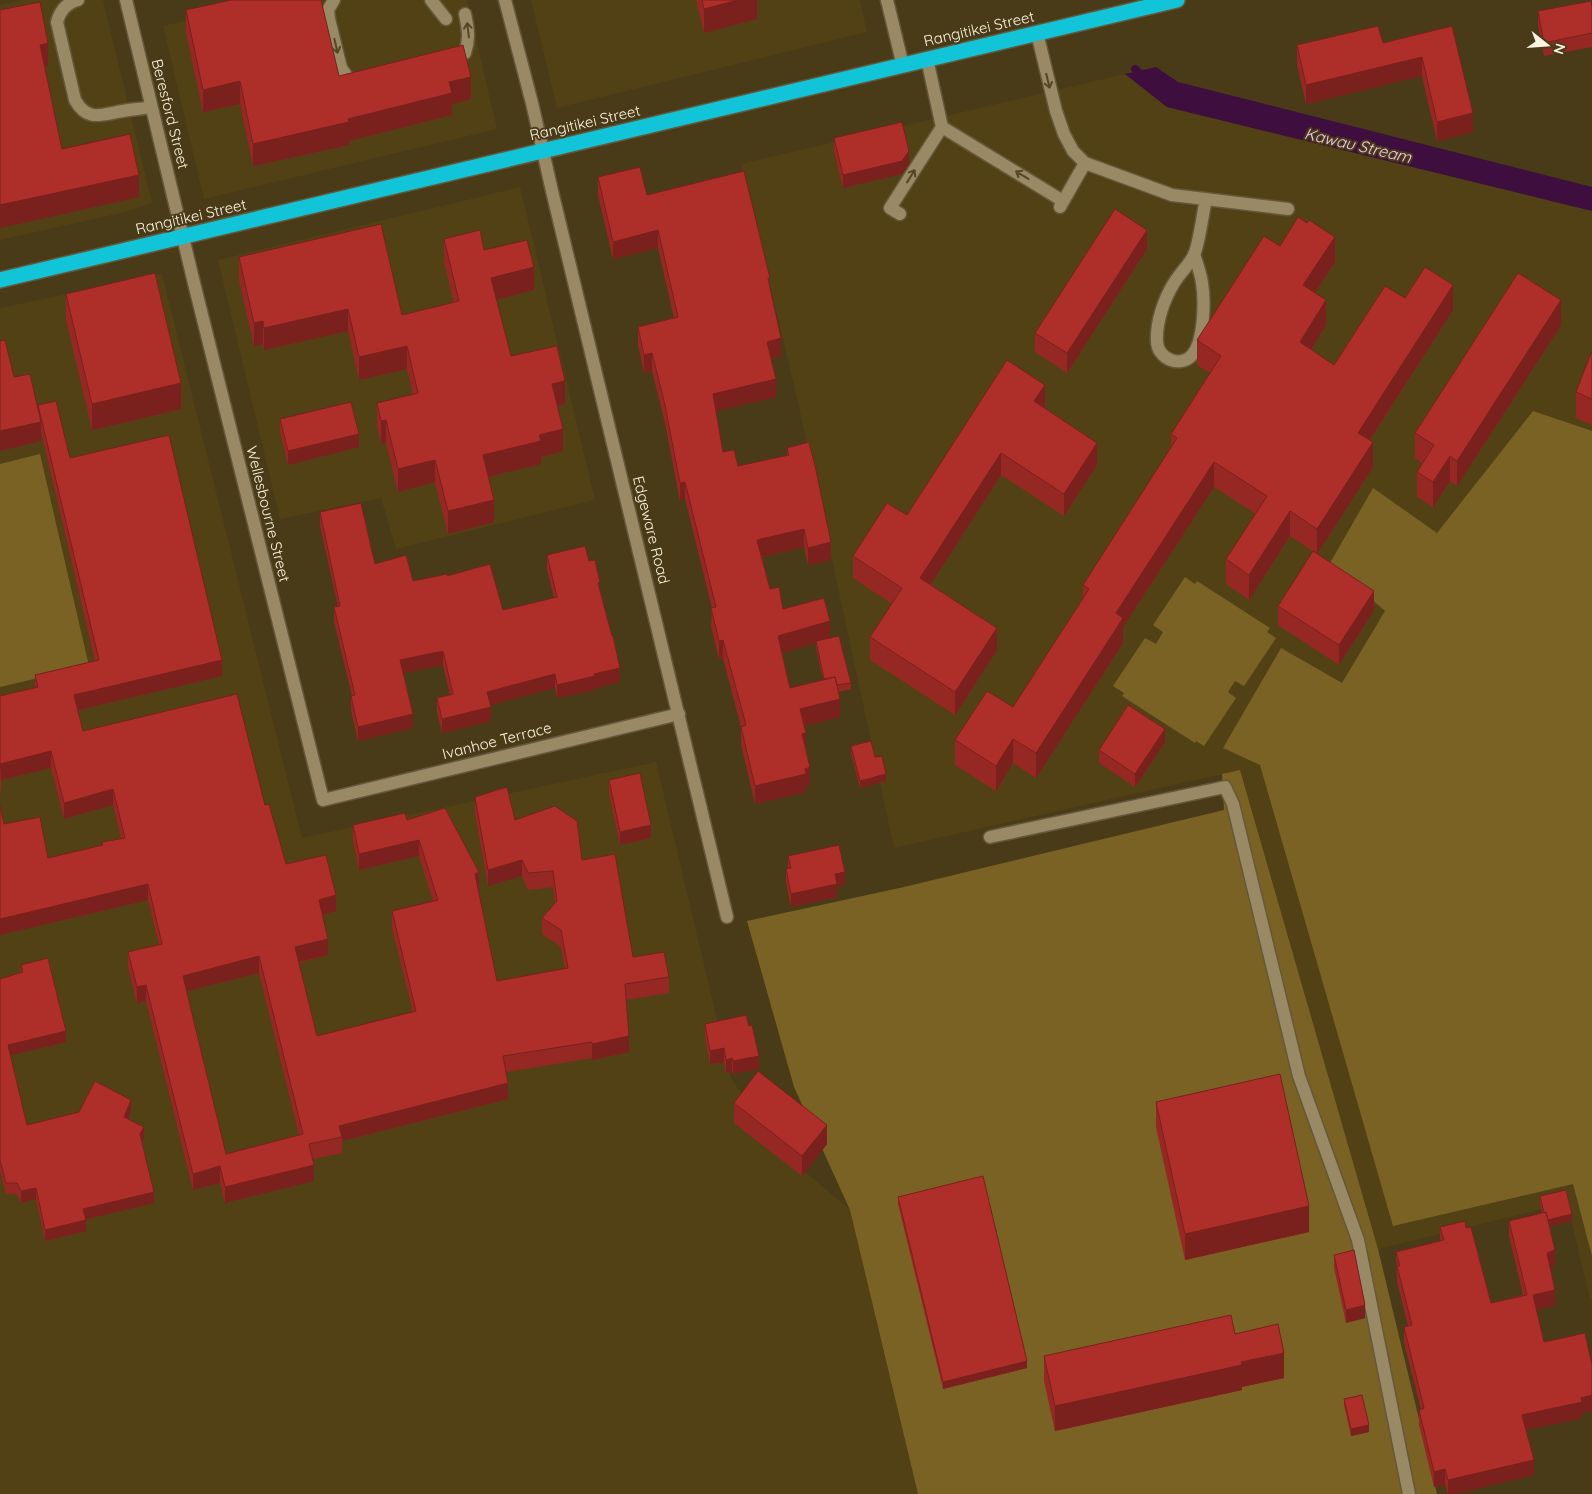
<svg xmlns="http://www.w3.org/2000/svg" width="1592" height="1494" viewBox="0 0 1592 1494" font-family="Quicksand,sans-serif">
	<style>
		.built { fill: #524115 }
		.green { fill: #7a6225 }
		.water { fill: #3e0e3f }
		.lines { fill: none; stroke-linecap: round; stroke-linejoin: round }
		.stream { stroke: #3e0e3f; stroke-width: 8 }
		.minor-casing { stroke: #64583a; stroke-width: 15 }
		.highway-casing { stroke: #64583a; stroke-width: 18 }
		.minor { stroke: #998965; stroke-width: 12 }
		.highway { stroke: #11c4d7; stroke-width: 15 }
		.wall { fill: #962823; fill-rule: evenodd }
		.shaded-wall { fill: #7a201d }
		.building { fill: #ae2e29; stroke: #7a201d; fill-rule: evenodd }
		.oneway { stroke: #554724 }
		.labels { text-anchor: middle; stroke-width: 4; stroke-linejoin: round; paint-order: stroke }
		.street-label { font-size: 15px; fill: #fcf3e0; stroke: #493b18 }
		.water-label { font-size: 16px; font-style: italic; fill: #f4c6f2; stroke: #493b18 }
	</style>
	<rect width="100%" height="100%" fill="#493b18"/>
	<path class="built" d="M22,0H103L152,203L125,212L0,240V5Z
		M271,0H467L497,129L204,199L163,26Z
		M531,0H860L867,32L557,108Z
		M1125,74L1167,107L1592,211V1299H1590L1567,1203L1378,1249L1240,770L894,848L798,402L741,164Z
		M520,187L595,500L396,549L381,498L280,519L218,260Z
		M162,274L302,838L656,762L731,1078L781,1151L850,1210L918,1494H0V308Z"/>
	<path class="green" d="M1533,411L1592,431V1256L1573,1184L1393,1226L1260,765L1223,748L1281,648L1342,683L1385,611L1330,563L1373,488L1437,533Z
		M40,454L89,666L0,687V464Z
		M1185,577L1195,584L1197,581L1270,628L1267,632L1276,638L1244,686L1235,681L1228,692L1236,698L1204,746L1196,741L1195,743L1122,696L1124,693L1113,686L1145,638L1156,644L1163,632L1153,625Z
		M1240,770L1378,1249L1437,1494H918L850,1210L794,1087L747,921L904,887L1224,810L1222,774Z"/>
	<path class="water" d="M1156,67L1178,82L1592,187V211L1167,107L1125,74Z"/>
	<g class="lines">
		<path class="stream" d="M1135,69L1145,78"/>
		<defs>
			<path id="minor" d="M78,0C66,3 60,11 57,22L75,100C88,123 102,114 123,111C133,109 142,109 151,107
				M126,0L193,279L323,800L679,714
				M334,0L328,10L329,19L341,68L348,78L360,81
				M431,0L446,19
				M505,0L532,103L552,191L727,917
				M887,0L903,66
				M1037,33L1056,111L1064,134L1073,151L1085,163L1172,195L1288,209
				M450,61L465,53C470,39 468,28 465,14
				M942,127L1063,201
				M1060,207L1085,163
				M900,214L890,208L942,127L927,59
				M1194,254C1197,264 1201,274 1202,283C1205,301 1204,340 1193,354C1181,369 1157,359 1157,341C1156,322 1164,299 1174,283C1180,273 1189,265 1194,255C1199,244 1203,212 1206,199
				M990,837L1225,787L1233,804L1299,1076L1358,1240L1409,1494"/>
			<path id="highway" d="M0,280L1177,0"/>
		</defs>
		<use href="#minor" class="minor-casing"/>
		<use href="#highway" class="highway-casing"/>
		<use href="#minor" class="minor"/>
		<use href="#highway" class="highway"/>
	</g>
	<path class="wall" d="M696,0H757V19L704,33Z
		M1592,7V47L1544,56L1538,25V11Z
		M186,10L339,76L471,99L452,104V115L349,141V145L253,166L240,104L203,112L186,33Z
		M1452,26L1473,132L1437,141L1422,76L1306,104L1297,65V45L1383,43Z
		M834,138L909,164L902,174L843,188L834,151Z
		M598,177L647,195L770,287L781,356L771,358L776,397L716,411L723,452L738,466L787,455V448L831,560L808,565L804,547L762,557L770,589L783,609L830,638L851,683V689L838,692L840,717L804,726L810,785L806,786V792L755,804L741,744V727L723,658L719,659L711,626L712,608L685,499L680,501L665,423L652,371L644,373L638,345V327L674,318L658,248L613,259L598,195ZM816,643V648L823,680L790,688L782,653Z
		M444,239L484,250L534,290L496,299L511,356L565,404L557,406L563,451L541,457V464L488,477L494,522L448,534L435,482L398,492L386,443L381,444L377,426V403L413,394L407,369L359,380L348,331L264,350L263,344L254,346L239,280V257L402,315L454,303L444,262Z
		M1280,246L1335,262L1315,292L1326,325L1311,349L1334,365L1405,298L1453,310L1370,440L1373,467L1317,554L1290,536L1249,600L1226,584V559L1256,514L1214,487L1123,627V643L1036,778L1013,763L996,791L955,765V740L1013,707L1083,599V585L1171,448V434L1210,373L1197,365V340Z
		M1147,249L1067,373L1035,352V333Z
		M66,294L181,409L92,430L66,320Z
		M1561,325L1457,486L1450,481L1433,507L1417,497V472L1422,463L1415,458V433Z
		M0,341L14,377L38,411V405L70,458L222,676L78,710L83,731L265,805L286,864L336,911L323,915L328,955L299,963L317,1036L413,1012L392,928V911L433,901L419,856L359,870L353,841V825L407,820L479,889H478L497,981L565,969L561,947L542,934V918L555,903L553,887L528,890L522,876L488,886L475,814V797L582,860L633,957L669,977V993L626,1000L629,1052L592,1060V1058L506,1072L508,1099L342,1141V1153L313,1159L314,1181L225,1203L220,1183L193,1190L146,1001L137,1003L128,968V952L159,945L148,900L0,935L4,824L48,858L102,845V842L121,838L113,805L64,819L51,768L1,780V790L0,791V696L35,688V675L95,661L41,431V441L0,451ZM259,973L299,1135L226,1154L186,991Z
		M1592,351V425L1576,418V392Z
		M1045,407V408L1097,465L1064,516L1001,475L930,585L997,650L955,715L870,660V637L892,604L853,578V556L907,515Z
		M280,419L359,447L288,465L280,432Z
		M320,512L375,564L413,581L447,576L503,610L554,598L547,569V555L589,561L600,590L620,682L595,688V690L557,698L555,688L490,705L491,721L442,733L437,712V698L450,695L443,665L403,673L413,728L358,741L351,710V696H352L334,621V607L338,606L320,526Z
		M1278,606L1374,610L1339,665L1278,625Z
		M1165,742L1135,787L1099,763V750Z
		M851,746L875,757L886,781L860,788L851,753Z
		M609,780L651,838L620,845L609,793Z
		M788,856L845,885L837,886V897L791,907L786,882V869H788Z
		M21,965L66,1042L10,1055L27,1125L131,1111L128,1119L144,1138L142,1141L154,1203L86,1219V1231L45,1241L36,1199L21,1203L17,1194H6L0,1171V979L21,972Z
		M705,1024L759,1069L733,1074L732,1072L726,1073L724,1062L710,1064L705,1037Z
		M1156,1102L1309,1232L1185,1260L1156,1127Z
		M734,1103L827,1144L802,1176L734,1123Z
		M1540,1196L1572,1221L1549,1226L1555,1266L1550,1267L1555,1305L1536,1310L1544,1342L1582,1413V1418L1526,1430L1534,1475L1455,1494H1448L1445,1485L1434,1487L1419,1425V1410L1421,1409L1404,1343V1327L1408,1326L1397,1282L1396,1252L1440,1241V1227L1466,1228L1491,1303L1523,1295L1509,1236V1221L1542,1213L1540,1203Z
		M898,1197L1027,1368L943,1389L898,1204Z
		M1334,1255L1365,1318L1346,1323L1334,1268Z
		M1235,1334L1284,1378L1242,1387V1390L1055,1431L1044,1381V1356Z
		M1344,1399L1369,1432L1351,1436L1344,1405Z"/>
	<path class="shaded-wall" d="M738,0H757V19L704,33V9Z
		M48,43V66L40,68V45Z
		M1422,57V76L1306,104V85Z
		M471,77V99L452,104V115L349,141V145L253,166V144L348,119L449,82Z
		M240,81V104L203,112V90Z
		M1473,113V132L1437,141V122Z
		M909,151V164L902,174L843,188V175Z
		M139,175V197L0,228V205Z
		M658,230V248L613,259V242Z
		M1147,230V249L1067,373V353Z
		M1335,237V262L1303,310V285Z
		M534,267V290L491,301V278Z
		M1453,285V310L1358,458V433Z
		M1326,300V325L1300,367V342Z
		M1561,300V325L1457,486V461Z
		M348,309V331L264,350V328Z
		M263,321V344L254,346V323Z
		M781,338V356L767,359V342Z
		M407,346V369L359,380V357Z
		M652,353V371L644,373V355Z
		M776,379V397L713,412V394Z
		M565,381V404L552,407V384Z
		M181,383V409L92,430V404Z
		M1045,385V407L1034,424V401Z
		M386,420V443L381,444V421Z
		M41,422V441L0,451V431Z
		M563,429V451L541,457V464L483,478V455L539,435Z
		M359,434V447L288,465V451Z
		M1373,442V467L1317,554V529Z
		M1097,443V465L1064,516V494Z
		M1001,453V475L920,601V578Z
		M1450,456V481L1433,507V482Z
		M435,460V482L398,492V469Z
		M1214,462V487L1123,627V643L1036,778V753L1116,613Z
		M685,482V499L680,501V483Z
		M494,500V522L448,534V511Z
		M1290,511V536L1249,600V575Z
		M804,529V547L757,558V540Z
		M831,542V560L808,565V548Z
		M1374,591V610L1339,665V645Z
		M830,621V639L778,654V636Z
		M997,628V650L955,715V692Z
		M723,640V658L719,659V641Z
		M443,651V665L400,674V660Z
		M222,660V676L74,711V695Z
		M620,668V682L595,688V690L557,698V685L594,674Z
		M555,674V688L487,706V692Z
		M840,699V717L800,727V709Z
		M491,707V721L442,733V719Z
		M413,714V728L358,741V727Z
		M1165,729V742L1135,787V774Z
		M806,733V751L802,734Z
		M1013,739V763L996,791V766Z
		M51,751V768L1,780L0,764Z
		M810,767V785L806,786V792L755,804V786Z
		M886,774V781L860,788V781Z
		M113,789V805L64,819V803Z
		M651,825V838L620,845V832Z
		M419,840V856L359,870V854Z
		M522,860V876L488,886V870Z
		M479,872V889L475,890V874Z
		M845,872V885L837,886V897L791,907V894L835,874Z
		M148,884V900L0,935V919Z
		M336,895V911L319,916V900Z
		M328,939V955L295,963V947Z
		M259,956V973L183,992V976Z
		M146,985V1001L137,1003V987Z
		M66,1031V1042L8,1056V1045Z
		M629,1036V1052L592,1060V1044Z
		M724,1048V1062L710,1064V1051Z
		M759,1056V1069L733,1074V1061Z
		M732,1058V1072L726,1073V1060Z
		M508,1083V1099L342,1141V1137L339,1126Z
		M131,1100V1111L124,1128V1117Z
		M827,1125V1144L802,1176V1156Z
		M144,1127V1138L140,1145V1134Z
		M314,1165V1181L225,1203V1187Z
		M220,1166V1183L193,1190V1174Z
		M36,1188V1199L21,1203V1191Z
		M154,1192V1203L83,1220V1209Z
		M1309,1206V1232L1185,1260V1234Z
		M1572,1214V1221L1545,1227V1221Z
		M86,1220V1231L45,1241V1230Z
		M1555,1250V1266L1547,1268V1253Z
		M1555,1290V1305L1533,1311V1295Z
		M1365,1305V1318L1346,1323V1310Z
		M1284,1353V1378L1242,1387V1390L1055,1431V1406Z
		M1027,1361V1368L943,1389V1382Z
		M1592,1395V1411L1582,1413V1418L1522,1431V1415Z
		M1369,1425V1432L1351,1436V1429Z
		M1534,1460V1475L1455,1494H1448V1480Z
		M1445,1469V1485L1434,1487V1472Z"/>
	<path class="building" d="M231,0H321L339,76L463,45L471,77L449,82L452,93L348,119L349,122L253,144L240,81L203,90L186,10Z
		M702,0H738L704,9Z
		M1591,1L1592,7V33L1544,43L1538,11Z
		M40,2L48,43L40,45L62,149L130,134L139,175L0,205V10Z
		M1378,26L1383,43L1452,26L1473,113L1437,122L1422,57L1306,85L1297,45Z
		M902,122L909,151L902,161L843,175L834,138Z
		M640,167L647,195L744,171L770,278H768L781,338L767,342L776,379L713,394L723,452L734,450L738,466L789,455L787,448L809,442L816,470L831,542L808,548L804,529L757,540L770,589L779,587L783,609L824,598L830,621L778,636L790,688L835,677L840,699L800,709L806,733L802,734L810,767L805,769L806,774L755,786L741,727L746,725L723,640L719,641L711,608L716,607L685,482L680,483L665,405L652,353L644,355L638,327L678,317L658,230L613,242L598,177Z
		M1115,209L1147,230L1067,353L1035,333Z
		M1298,217L1307,223L1309,220L1335,237L1303,285L1326,300L1300,342L1334,365L1385,286L1405,298L1425,267L1453,285L1358,433L1373,442L1317,529L1290,511L1249,575L1226,559L1267,496L1214,462L1116,613L1123,618L1036,753L1013,739L996,766L955,740L987,691L1013,707L1089,589L1083,585L1177,438L1171,434L1221,356L1197,340L1264,236L1280,246Z
		M381,224L402,315L459,301L444,239L480,230L484,250L527,240L534,267L491,278L511,356L557,346L565,381L552,384L563,429L539,435L541,441L483,455L494,500L448,511L435,460L398,469L386,420L381,421L377,403L418,393L407,346L359,357L348,309L264,328L263,321L254,323L239,257Z
		M155,273L181,383L92,404L66,294Z
		M1518,273L1561,300L1457,461L1450,456L1433,482L1417,472L1434,445L1415,433Z
		M5,340L14,377L30,374L41,422L0,431V341Z
		M1592,351V399L1576,392Z
		M1007,360L1045,385L1034,401L1097,443L1064,494L1001,453L920,578L997,628L955,692L870,637L902,588L853,556L887,503L907,515Z
		M56,401L70,458L169,435L222,660L74,695L83,731L237,694L265,805L269,804L286,864L326,855L336,895L319,900L328,939L295,947L317,1036L416,1011L392,911L438,900L419,840L359,854L353,825L405,813L407,820L445,808L479,872L475,874L497,981L568,968L561,930L542,918L557,901L553,871L528,873L522,860L488,870L475,797L507,787L515,820L555,806L577,821L582,860L615,854L633,957L664,952L669,977L625,984L629,1036L592,1044V1042L503,1056L508,1083L339,1126L342,1137L309,1144L314,1165L225,1187L220,1166L193,1174L146,985L137,987L128,952L162,944L148,884L0,919V806L4,824L40,817L48,858L103,845L102,842L125,838L113,789L64,803L51,751L0,764V696L38,687L35,675L99,660L38,405ZM259,956L303,1134L226,1154L183,976Z
		M351,402L359,434L288,451L280,419Z
		M361,503L375,564L406,555L413,581L447,574V576L490,564L503,610L557,597L547,555L585,546L589,561L595,560L600,582L598,583L612,636H613L620,668L594,674L595,676L557,685L555,674L487,692L491,707L442,719L437,698L453,694L443,651L400,660L413,714L358,727L351,696L355,695L334,607L340,606L320,512Z
		M1313,551L1374,591L1339,645L1278,606Z
		M839,636L851,683L837,685L835,677L824,679L816,641Z
		M1128,705L1165,729L1135,774L1099,750Z
		M871,741L875,757L882,756L886,774L860,781L851,746Z
		M640,773L651,825L620,832L609,780Z
		M839,845L845,872L835,874L837,884L791,894L786,869L791,868L788,856Z
		M48,958L66,1031L8,1045L27,1125L79,1112L95,1081L131,1100L124,1117L144,1127L140,1134L154,1192L83,1209L86,1220L45,1230L36,1188L21,1191L17,1183H6L0,1160V979L23,972L21,965Z
		M746,1015L749,1026L752,1025L759,1056L733,1061L732,1058L726,1060L724,1048L710,1051L705,1024Z
		M758,1071L827,1125L802,1156L734,1103Z
		M1280,1074L1309,1206L1185,1234L1156,1102Z
		M983,1176L1027,1361L943,1382L898,1197Z
		M1566,1190L1572,1214L1548,1220L1546,1212L1544,1213L1540,1196Z
		M1546,1212L1555,1250L1547,1253L1555,1290L1533,1295L1544,1342L1585,1333L1592,1365V1395L1581,1398L1582,1402L1522,1415L1534,1460L1448,1480L1445,1469L1434,1472L1419,1410L1424,1408L1404,1327L1412,1325L1397,1266H1400L1396,1252L1444,1240L1440,1227L1465,1221L1466,1228L1471,1227L1491,1303L1527,1295L1509,1221Z
		M1354,1250L1365,1305L1346,1310L1334,1255Z
		M1231,1315L1235,1334L1278,1324L1284,1353L1241,1362L1242,1365L1055,1406L1044,1356Z
		M1362,1395L1369,1425L1351,1429L1344,1399Z"/>
	<defs><path id="oneway-shaft" d="M-6 0H5M1.5-3L5.5 0L1.5 3" fill="none" stroke-width="1.6" stroke-linecap="round" stroke-linejoin="round" transform="scale(1.25)"/></defs>
	<g class="oneway">
		<use href="#oneway-shaft" transform="translate(468 30) rotate(-97)"/>
		<use href="#oneway-shaft" transform="translate(336 46) rotate(77)"/>
		<use href="#oneway-shaft" transform="translate(1048 81) rotate(76)"/>
		<use href="#oneway-shaft" transform="translate(1022 175) rotate(-149)"/>
		<use href="#oneway-shaft" transform="translate(911 176) rotate(-58)"/>
	</g>
	<g class="labels">
		<g class="street-label">
			<text transform="translate(979 29) rotate(-13)" y="5">Rangitikei Street</text>
			<text transform="translate(170 114) rotate(76)" y="5">Beresford Street</text>
			<text transform="translate(585 123) rotate(-13)" y="5">Rangitikei Street</text>
			<text transform="translate(191 217) rotate(-13)" y="5">Rangitikei Street</text>
			<text transform="translate(268 514) rotate(76)" y="5">Wellesbourne Street</text>
			<text transform="translate(651 530) rotate(76)" y="5">Edgeware Road</text>
			<text transform="translate(497 741) rotate(-14)" y="5">Ivanhoe Terrace</text>
		</g>
		<g class="water-label">
			<text transform="translate(1358 145) rotate(13)" y="6">Kawau Stream</text>
		</g>
	</g>
	<g transform="translate(1547 45) rotate(107)" stroke="#493b18" stroke-width="4" paint-order="stroke">
	<path d="M0-4L9 19L0 12L-9 19Z" fill="#fcf3e0"/>
	<text y="-8" font-size="14" font-weight="bold" text-anchor="middle" fill="#fcf3e0">N</text>
	</g>
</svg>
